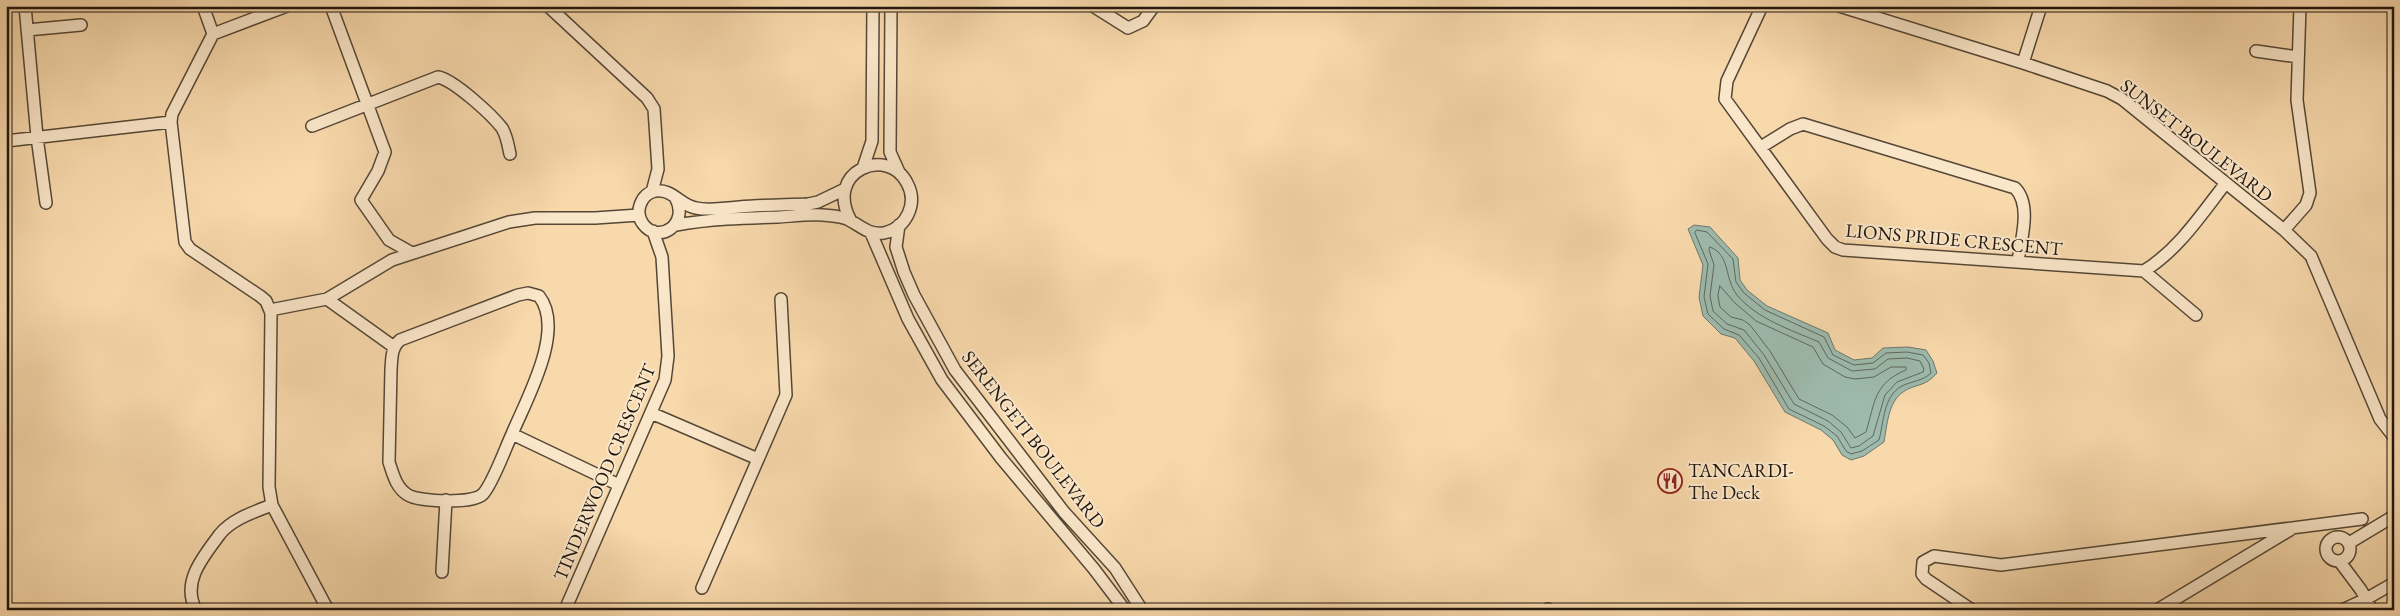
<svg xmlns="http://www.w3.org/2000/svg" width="2400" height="616" viewBox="0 0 2400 616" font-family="'EB Garamond',serif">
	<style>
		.water { fill: #9dbaad; stroke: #6b786d }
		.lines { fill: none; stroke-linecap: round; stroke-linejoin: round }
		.shore { stroke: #5e685e; stroke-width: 1 }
		.street-casing { stroke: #554736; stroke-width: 14 }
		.street { stroke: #fae6c9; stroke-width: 11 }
		.labels { text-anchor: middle; stroke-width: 4; stroke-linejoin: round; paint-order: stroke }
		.street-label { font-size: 19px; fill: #1f160e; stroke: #fae6c9 }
		.poi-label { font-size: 19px; fill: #1f160e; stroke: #fae6c9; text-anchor: start }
	</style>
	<rect width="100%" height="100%" fill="#f8d9ac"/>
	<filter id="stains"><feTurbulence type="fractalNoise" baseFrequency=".004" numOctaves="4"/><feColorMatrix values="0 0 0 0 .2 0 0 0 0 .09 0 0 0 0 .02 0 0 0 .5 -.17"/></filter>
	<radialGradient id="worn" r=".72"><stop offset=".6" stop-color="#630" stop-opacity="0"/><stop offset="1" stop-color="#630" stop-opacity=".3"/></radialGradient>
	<path class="water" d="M1694,225L1710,227L1738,258L1740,280L1747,290L1767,306L1828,333L1835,350L1854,360L1872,358L1883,348L1908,347L1926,350L1933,361L1937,373C1924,388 1916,383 1903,392C1888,402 1887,426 1884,442L1864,456L1851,460L1842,455L1833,440L1821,430L1785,412L1754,361L1735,338L1721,334L1703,316L1699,297L1703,265L1688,229Z"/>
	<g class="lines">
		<path class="shore" d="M1697,230L1707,232L1733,259L1736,282L1744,293L1765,310L1824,337L1833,355L1854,365L1873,363L1886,353L1907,352L1923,355L1929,363L1931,373C1923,381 1912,381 1902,386C1883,396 1884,422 1879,440L1862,451L1851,454L1846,451L1837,436L1824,426L1789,409L1759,358L1739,335L1724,329L1708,314L1704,297L1708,264L1695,233Z
			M1710,247C1731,255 1724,279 1737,295C1757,319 1791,330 1819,342L1828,358L1852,371L1875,369L1888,359L1907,358L1920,361L1924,369L1923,372L1897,382L1885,395L1873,436L1859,446L1851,448L1841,432L1828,421L1794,404L1764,355L1744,330L1727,324L1713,311L1710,296L1714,265L1709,250Z
			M1720,286L1735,303L1756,321L1813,347L1823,364L1845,377L1855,379L1874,377L1891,367H1906V370C1874,383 1875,402 1866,432L1855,438L1847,427L1832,415L1799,399L1770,351L1750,325L1743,320L1731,317L1720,307L1718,296Z"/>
		<defs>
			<path id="street" d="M25,6L37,137L46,203
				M203,6L213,34
				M287,6L213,34L172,114L171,122L185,242L190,249L260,296L266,301L271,313L269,487L272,505L328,610
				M331,6L385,152L378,171L361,200L389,240L412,253
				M548,6L647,98L654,109L658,169L652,192
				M891,6L890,152L899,172
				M1093,6L1128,28L1143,21L1154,6
				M1762,6L1727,81L1725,99L1827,239L1835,247L1843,250L2144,271C2178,250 2201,215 2225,184
				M1839,6L2023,63L2107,91L2122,99L2284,230L2311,256L2380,419L2394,437
				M27,30L81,25
				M2256,51L2298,57
				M2023,63L2041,6
				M312,126L438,77C454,80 492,115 502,128C507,136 508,145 510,154
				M6,141L171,122
				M1761,147L1790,129L1803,124L2015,188C2032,205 2021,240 2018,261
				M863,168L872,141L873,6
				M676,199C689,224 659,245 643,224C634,212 641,194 655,191C672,188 681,206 696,208C710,211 725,208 739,207C762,205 785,205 808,204L818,202L845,189
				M676,225C710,219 744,218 778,217C793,216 809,214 823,215C832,216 842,216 849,220C861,226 868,235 884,233C907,228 918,203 907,183C888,145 823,171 851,221
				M899,225L896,247L904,272L914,295L955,370L1064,512L1115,568L1142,610
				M2284,230L2306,205L2310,193L2297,100L2300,6
				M871,233L908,319L942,380L1001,458L1094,569L1125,610
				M2144,271L2196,315
				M327,299L394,347
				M270,310L327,299L392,260L509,222L535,218H595L639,215
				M651,413L758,459
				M512,434C505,449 493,483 483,494C474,504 420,502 408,495C396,488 393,474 389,462L391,369C392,358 391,348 400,340L518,295L528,293L539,296C566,330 526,400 512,434L619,485
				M2326 549a12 12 0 1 1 24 0a12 12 0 1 1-24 0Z
				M2349,543L2394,516
				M2340,562L2361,590L2372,610
				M442,572L446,500
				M702,588L786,395L781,299
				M196,610C181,582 203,557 220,534C232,519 254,512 272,505
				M565,610L665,380L668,356L662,257L653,231
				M1547,610L1548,609
				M1972,610L1926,579L1922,574L1923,562L1934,556L2001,565L2362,519
				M2157,610L2290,530
				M2342,610L2366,599L2394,583"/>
		</defs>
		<use href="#street" class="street-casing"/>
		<use href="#street" class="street"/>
	</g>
	<defs>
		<symbol id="restaurant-ring" viewBox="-11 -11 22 22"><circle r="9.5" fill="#fae6c9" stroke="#8f2418" stroke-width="1.5"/><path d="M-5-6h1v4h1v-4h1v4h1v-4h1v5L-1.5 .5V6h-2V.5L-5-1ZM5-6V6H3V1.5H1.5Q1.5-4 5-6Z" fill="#8f2418"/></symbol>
	</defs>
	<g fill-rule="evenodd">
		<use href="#restaurant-ring" x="1656" y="467" width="28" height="28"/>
	</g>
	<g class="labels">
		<g class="street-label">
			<text transform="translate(2197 140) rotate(38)" y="7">SUNSET BOULEVARD</text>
			<text transform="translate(1954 239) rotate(5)" y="7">LIONS PRIDE CRESCENT</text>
			<text transform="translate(1034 439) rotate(52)" y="7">SERENGETI BOULEVARD</text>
			<text transform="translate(604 472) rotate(-67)" y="7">TINDERWOOD CRESCENT</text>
		</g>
		<g class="poi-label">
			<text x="1688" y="477">TANCARDI-<tspan x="1688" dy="22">The Deck</tspan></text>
		</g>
	</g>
	<rect width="2400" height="616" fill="none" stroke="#f8d9ac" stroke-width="25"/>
	<rect x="8" y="8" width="2385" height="601" fill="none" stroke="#1f160e" stroke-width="2.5"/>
	<rect x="12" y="12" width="2375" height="591" fill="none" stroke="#1f160e"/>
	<rect width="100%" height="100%" filter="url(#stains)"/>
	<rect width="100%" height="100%" fill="url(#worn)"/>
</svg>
